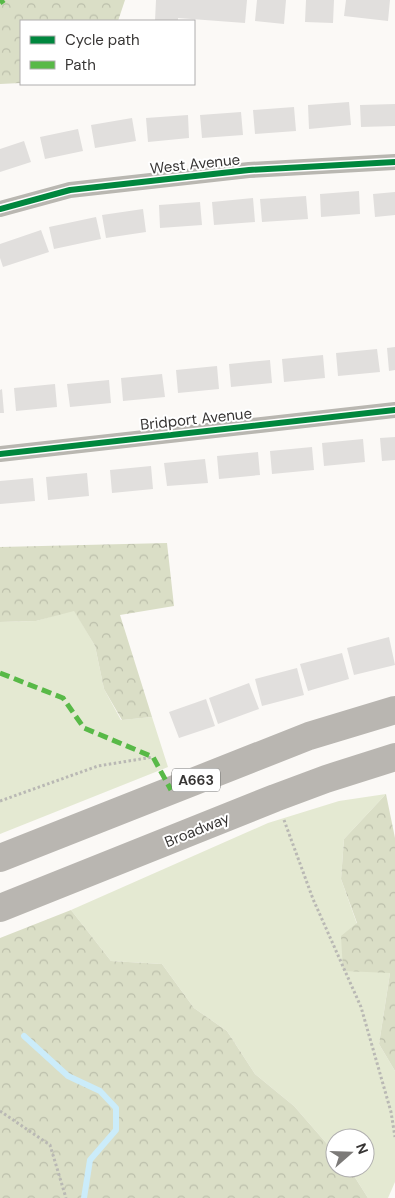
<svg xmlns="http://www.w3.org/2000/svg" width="395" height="1198" viewBox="0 0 395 1198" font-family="'DM Sans',sans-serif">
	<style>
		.grass { fill: #e4e9d2 }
		.forest { fill: url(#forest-crowns) }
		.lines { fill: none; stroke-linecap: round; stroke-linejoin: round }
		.stream { stroke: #cbecfa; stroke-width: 6 }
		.building { fill: #e1dfdd }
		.path { stroke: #b9b8b4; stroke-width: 3; stroke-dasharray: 2.5 2.5; stroke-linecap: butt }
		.minor { stroke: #b9b7b1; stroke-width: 16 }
		.trunk { stroke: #b9b6b1; stroke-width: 28 }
		.quiet { stroke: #58b947; stroke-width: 5; stroke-dasharray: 10 5; stroke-linecap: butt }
		.cycleway-casing { stroke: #fff; stroke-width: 9 }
		.cycleway { stroke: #00873e; stroke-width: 6 }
		.labels { text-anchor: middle; stroke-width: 4; stroke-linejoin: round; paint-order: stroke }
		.shield { fill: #fff; stroke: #737271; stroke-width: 1 }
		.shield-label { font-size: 14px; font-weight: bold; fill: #373534 }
		.street-label { font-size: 15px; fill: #373534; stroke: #fff }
	</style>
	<defs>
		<pattern id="forest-crowns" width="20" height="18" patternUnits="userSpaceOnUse" patternTransform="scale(1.25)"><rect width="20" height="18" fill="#dadec6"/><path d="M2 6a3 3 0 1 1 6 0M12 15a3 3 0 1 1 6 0" fill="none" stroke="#bcbfab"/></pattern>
	</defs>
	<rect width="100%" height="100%" fill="#fbf9f6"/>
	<path class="grass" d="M74,610L95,646L104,689L121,720L152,717L168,767L0,834V622L36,621Z
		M386,794L344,839L341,879L357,924L390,973L379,1044L395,1071V1182L388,1198H368L349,1168H365V1138H335V1153L294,1106L255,1074L227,1031L194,1008L162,964L111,961L71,910L268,823L339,801Z"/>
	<path class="forest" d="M0,0H125L118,21H21V83L0,84Z
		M167,543L174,606L120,615L152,717L122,720L104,689L95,646L74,611L36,621L0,622V547Z
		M386,794L395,838V1071L379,1044L390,973L343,971L341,936L357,923L341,879L344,839Z
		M71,910L111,961L162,964L194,1008L227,1031L255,1074L294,1106L335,1153V1168H349L368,1198H0V938Z"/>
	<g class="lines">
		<path class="stream" d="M24,1036L68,1076L100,1091L116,1108V1130L90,1160L84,1198"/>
	</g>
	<path class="building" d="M156,0H247L245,23L178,18V21H155Z
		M257,0H286L284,24L255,21Z
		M306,0H334L333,23L305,22Z
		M346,0H390L388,21L344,16Z
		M349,102L351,125L309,129L308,105Z
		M395,104V126L361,127L360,105Z
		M294,107L296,131L255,134L253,110Z
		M241,112L243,135L202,138L200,115Z
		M188,115L189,138L148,142L146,118Z
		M132,118L136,141L95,148L91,125Z
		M78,129L83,151L45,159L40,137Z
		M24,141L31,162L0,172V149Z
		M359,191L360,214L321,217L320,194Z
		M395,192V215L375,217L373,194Z
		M306,196L308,219L262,222L260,199Z
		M253,198L255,222L214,225L212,202Z
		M200,202L202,225L160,228L159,205Z
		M143,209L146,232L106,238L102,215Z
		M96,217L101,239L54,249L49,227Z
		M41,230L49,252L3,267L0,258V244Z
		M395,347V370L389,371L387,348Z
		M377,349L380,372L338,376L336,353Z
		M323,355L325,378L284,382L282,359Z
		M270,360L272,383L231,387L229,364Z
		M217,366L219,389L178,393L176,370Z
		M162,374L165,397L123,401L121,378Z
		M109,380L111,403L70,407L67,384Z
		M55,384L57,407L16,411L14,388Z
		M2,389L4,413H0V390Z
		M395,437V460L382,461L380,438Z
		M363,439L365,462L324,466L322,443Z
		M312,447L314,470L272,474L270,451Z
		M258,452L260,475L219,479L217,456Z
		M205,459L208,483L167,486L164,463Z
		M151,466L153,489L112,493L110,470Z
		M87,473L89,496L48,500L46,477Z
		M33,478L35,501L0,504V481Z
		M389,637L395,665L354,675L347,648Z
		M342,653L349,679L308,691L300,664Z
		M297,668L304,695L262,706L255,679Z
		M249,683L259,709L218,724L209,698Z
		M206,699L215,726L179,738L169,712Z"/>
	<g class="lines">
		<path class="path" d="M0,801L98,766L153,757
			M284,820L313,899L361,1007L391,1112L395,1137
			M0,1111L50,1145L66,1198"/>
		<path class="minor" d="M0,209L70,190L249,170L395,162
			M0,454L395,410"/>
		<path class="trunk" d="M0,858L309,736L395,710
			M0,908L275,798L326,779L395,757"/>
		<path class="quiet" d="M0,3L4,0
			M0,673L63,698L84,728L153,757L171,790"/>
		<defs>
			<path id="cycleway" d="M0,209L70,190L249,170L395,162
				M0,454L395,410"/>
		</defs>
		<use href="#cycleway" class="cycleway-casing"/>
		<use href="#cycleway" class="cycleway"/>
	</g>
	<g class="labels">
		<rect class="shield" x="172" y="768.5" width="48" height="23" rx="4"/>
		<g class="shield-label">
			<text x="196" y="785">A663</text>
		</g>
		<g class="street-label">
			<text transform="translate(195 164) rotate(-6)" y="5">West Avenue</text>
			<text transform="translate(196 419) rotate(-6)" y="5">Bridport Avenue</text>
			<text transform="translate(197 830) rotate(-22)" y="5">Broadway</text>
		</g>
	</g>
	<rect x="20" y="20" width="175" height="65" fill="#ffffff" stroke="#afaeae"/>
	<rect x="30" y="36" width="25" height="8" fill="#00873e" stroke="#afaeae"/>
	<text x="65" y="45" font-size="15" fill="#373534">Cycle path</text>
	<rect x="30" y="61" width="25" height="8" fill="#58b947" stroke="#afaeae"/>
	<text x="65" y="70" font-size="15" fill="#373534">Path</text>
	<g transform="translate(350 1153) rotate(70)"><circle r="24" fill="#ffffff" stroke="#afaeae"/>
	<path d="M0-4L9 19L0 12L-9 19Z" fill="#7c7a78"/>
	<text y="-8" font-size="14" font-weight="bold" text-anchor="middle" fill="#373534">N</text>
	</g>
</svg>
